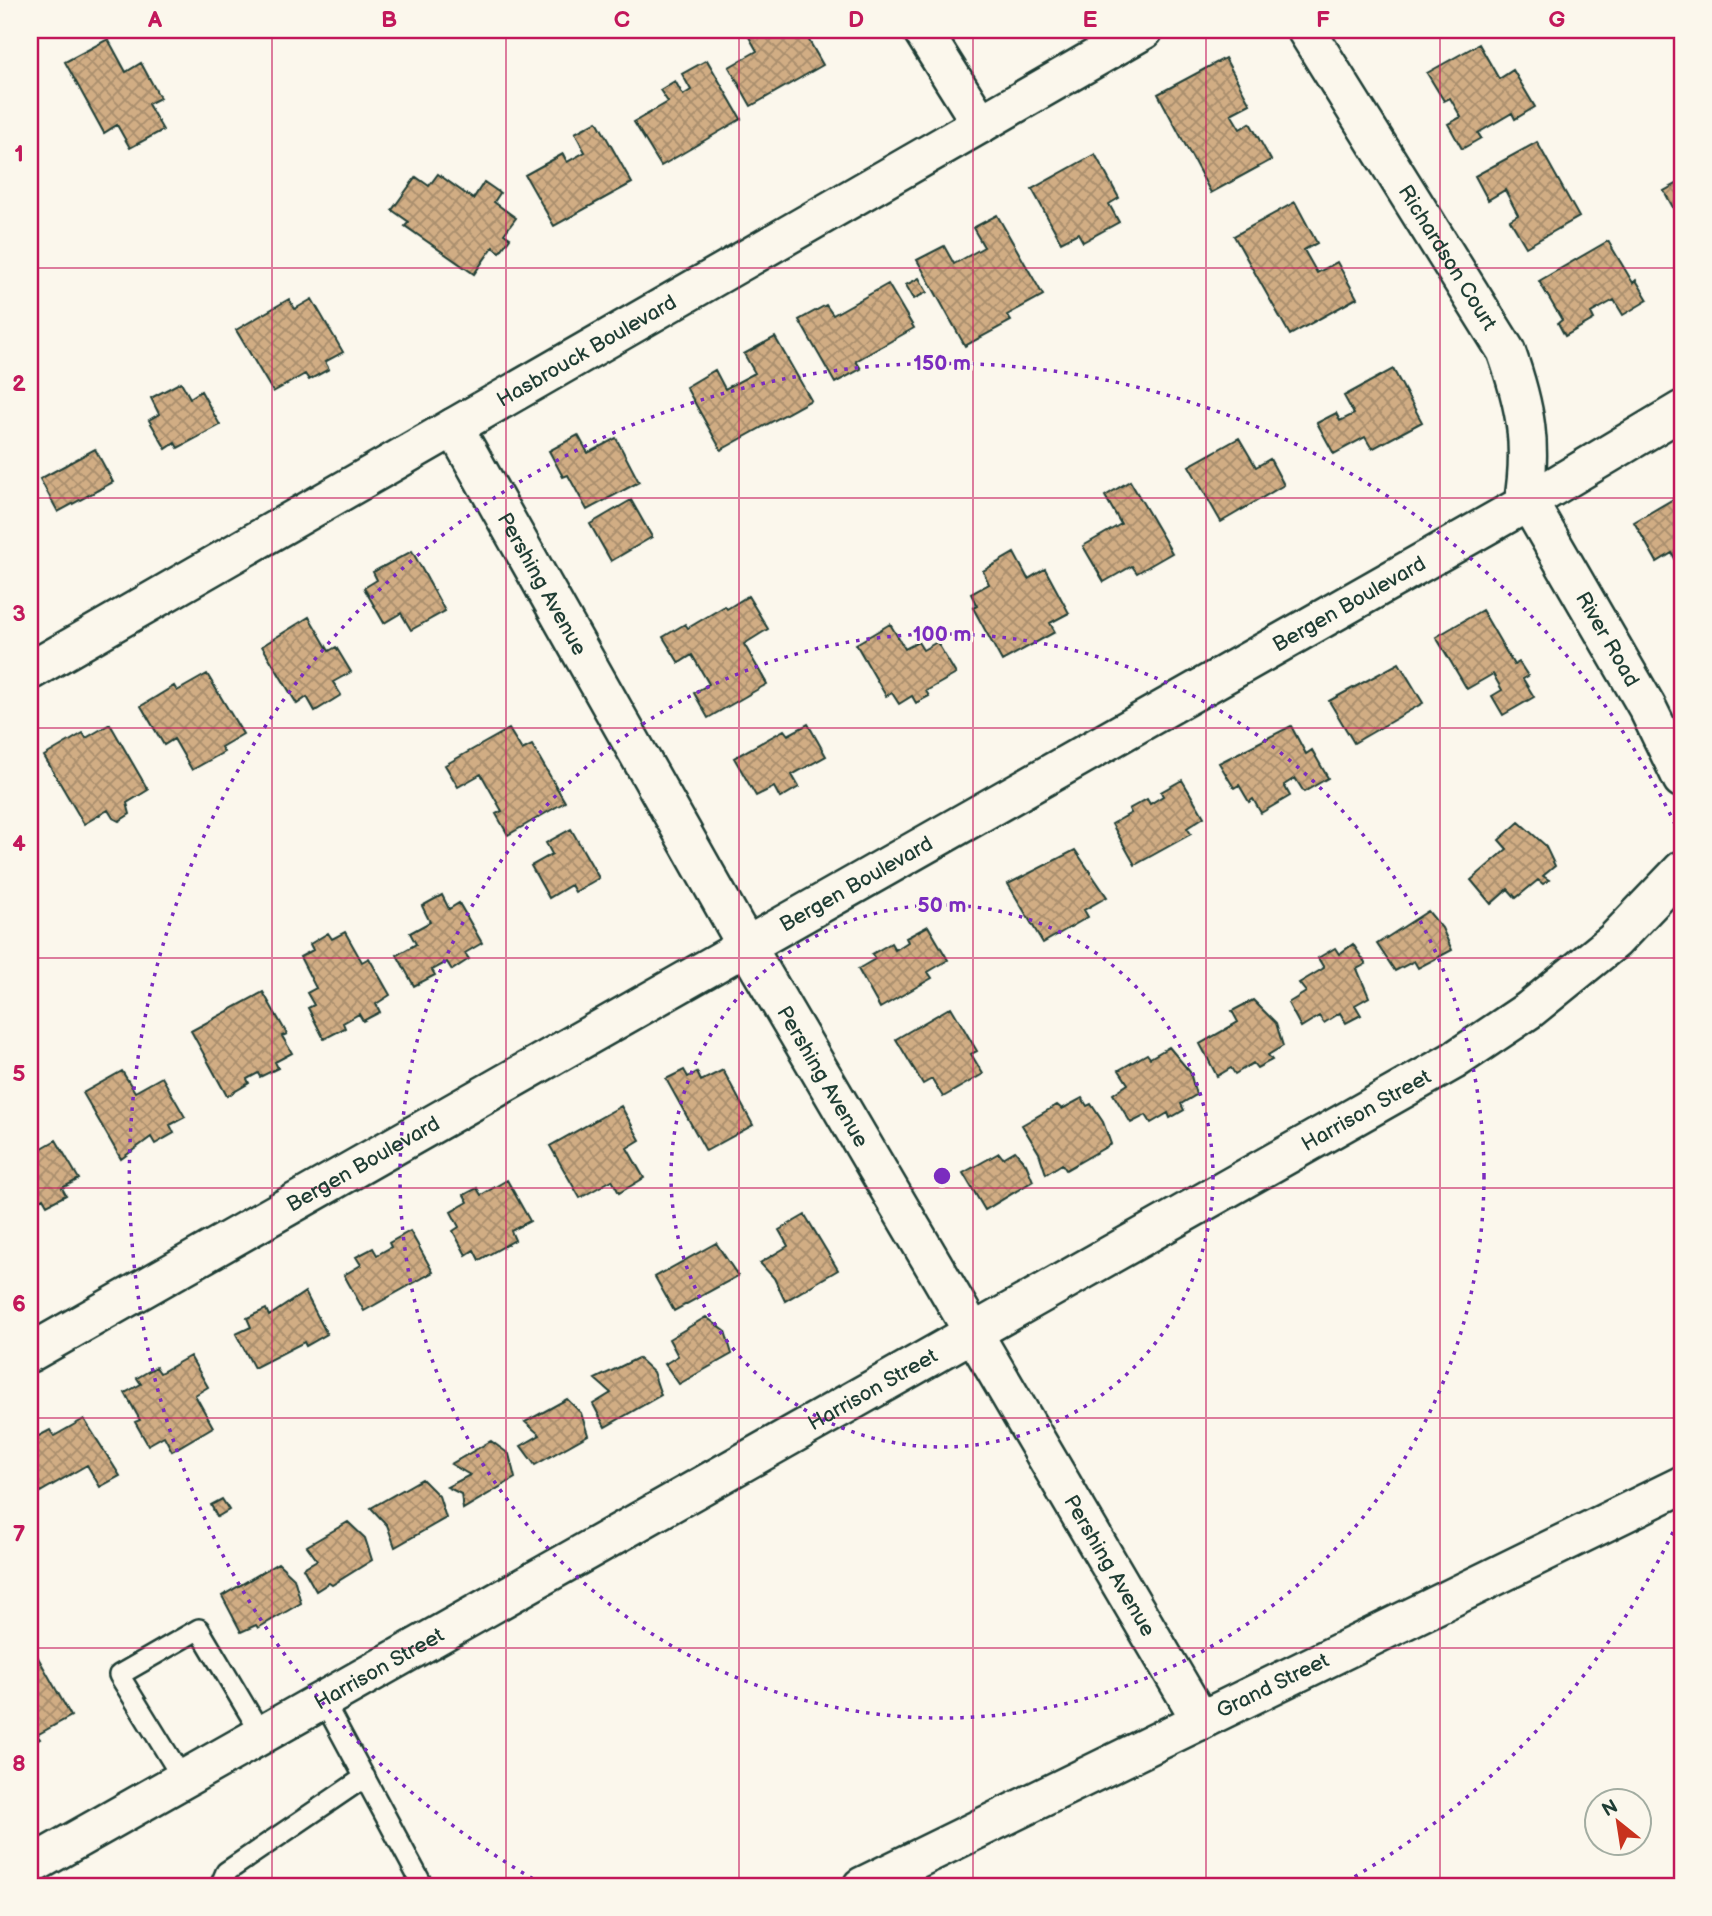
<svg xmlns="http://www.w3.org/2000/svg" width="1712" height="1916" viewBox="0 0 1712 1916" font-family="'Balsamiq Sans',sans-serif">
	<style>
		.building { fill: url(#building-cross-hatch); stroke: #1f3d34; stroke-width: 2 }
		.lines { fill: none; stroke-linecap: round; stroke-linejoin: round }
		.service-casing { stroke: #1f3d34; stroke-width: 24 }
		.minor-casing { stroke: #1f3d34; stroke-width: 42 }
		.service { stroke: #fbf7ec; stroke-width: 19 }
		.minor { stroke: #fbf7ec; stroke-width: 37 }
		.grid { fill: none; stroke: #c2185b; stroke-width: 2; stroke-opacity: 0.55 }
		.ring { fill: none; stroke: #7b2cbf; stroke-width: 3.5; stroke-dasharray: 3.5 7 }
		.labels { text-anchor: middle; stroke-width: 6; stroke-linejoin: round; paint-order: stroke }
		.street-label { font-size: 21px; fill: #1f3d34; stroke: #fbf7ec }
		.centre { fill: #7b2cbf; stroke: #fbf7ec; stroke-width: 3.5 }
		.ring-label { font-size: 21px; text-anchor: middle; font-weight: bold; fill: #7b2cbf; stroke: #fbf7ec; stroke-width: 6; stroke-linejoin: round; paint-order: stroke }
		.neatline { fill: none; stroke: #c2185b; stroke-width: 2.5 }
		.grid-label { font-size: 23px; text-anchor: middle; font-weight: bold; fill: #c2185b }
	</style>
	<defs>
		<pattern id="building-cross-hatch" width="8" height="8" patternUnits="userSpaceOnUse" patternTransform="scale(1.75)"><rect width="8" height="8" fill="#d1ad84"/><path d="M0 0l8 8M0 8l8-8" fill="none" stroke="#a98e6d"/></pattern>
	</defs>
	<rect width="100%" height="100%" fill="#fbf7ec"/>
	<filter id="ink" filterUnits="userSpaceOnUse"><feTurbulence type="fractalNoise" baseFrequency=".0143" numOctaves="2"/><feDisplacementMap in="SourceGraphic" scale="14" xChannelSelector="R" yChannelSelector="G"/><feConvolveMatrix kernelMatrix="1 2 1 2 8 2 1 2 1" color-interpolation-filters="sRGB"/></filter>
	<g filter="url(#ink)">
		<path class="building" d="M745,30H787L789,34L803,30L823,65L751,106L729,67L757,51Z
			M108,39L126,72L141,63L160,98L148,104L163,130L130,148L117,125L104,133L65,62Z
			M1479,44L1499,79L1513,70L1535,107L1515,119L1512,113L1478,133L1481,138L1462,149L1448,124L1461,117L1450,98L1444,101L1427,73Z
			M1225,58L1250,104L1231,114L1240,129L1250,123L1271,160L1211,193L1158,94Z
			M707,60L741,119L661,166L634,122L668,102L660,90L675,81L683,95L691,90L682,74Z
			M597,121L632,183L554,226L525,175L563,154L567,162L585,152L575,133Z
			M1537,142L1579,217L1526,247L1510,220L1518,215L1505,190L1488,200L1475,176Z
			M1095,154L1119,198L1109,204L1119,222L1083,242L1078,233L1061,242L1032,189Z
			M438,174L473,199L484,182L500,193L494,202L516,218L504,234L510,238L500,252L493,247L474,274L405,226L409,222L392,210L416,177L429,186Z
			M1682,181V224L1664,191Z
			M1295,202L1317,243L1304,250L1317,273L1337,262L1357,298L1290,335L1234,236Z
			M997,215L1043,295L1007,315L1011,321L965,346L917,260L944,246L954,264L984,247L973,228Z
			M1608,241L1633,283L1636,280L1648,300L1623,315L1614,300L1591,313L1594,319L1565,336L1558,323L1562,320L1539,281Z
			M919,278L927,292L914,299L906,285Z
			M888,284L914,328L856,361L861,369L835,383L799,320L826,305L833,315Z
			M289,299L295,309L312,299L343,352L325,362L329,369L309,380L305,374L273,392L236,330Z
			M775,337L811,400L721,450L686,387L715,370L725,389L755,373L744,354Z
			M1393,369L1422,422L1372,449L1365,437L1334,454L1317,423L1336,413L1340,421L1354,414L1344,396Z
			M181,382L190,398L201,391L220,425L178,448L175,443L166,449L149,420L159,414L151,398Z
			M578,435L588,453L616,438L639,482L587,510L568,475L563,477L549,451Z
			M1239,438L1256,467L1270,459L1284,485L1221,522L1189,466Z
			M95,449L113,482L58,512L40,479Z
			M1130,481L1172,553L1137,573L1132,566L1104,582L1083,546L1121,524L1105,496Z
			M1682,494V572L1672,553L1657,562L1634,522Z
			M631,500L652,537L611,561L590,524Z
			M412,551L445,611L411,630L401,613L384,623L364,588L377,580L373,572Z
			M1014,553L1028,579L1045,569L1069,613L1050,623L1055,632L1002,661L973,608L977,606L971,594L989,584L983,571Z
			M748,596L768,629L744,644L767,684L708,718L694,693L709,684L692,655L679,663L663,637L685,624L688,628L725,606L727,609Z
			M1482,610L1514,665L1519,662L1528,676L1523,679L1534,697L1503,715L1492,696L1502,690L1493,674L1467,689L1436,637Z
			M309,617L329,651L336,647L351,672L333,682L341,695L315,711L307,697L297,704L262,646Z
			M890,624L905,649L918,642L923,650L937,642L956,674L926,691L929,696L916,703L912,696L899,704L892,693L886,696L856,644Z
			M1399,663L1423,703L1354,743L1329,701Z
			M207,674L243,734L221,747L224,752L192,770L174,739L164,745L141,706L174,686L177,691Z
			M110,724L148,790L127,803L130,814L119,821L113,818L108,810L84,824L44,756L83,733L86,738Z
			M808,724L826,756L792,775L799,787L780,798L774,787L756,796L734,758L784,730L788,735Z
			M1291,726L1306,754L1312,750L1328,778L1304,792L1295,778L1284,785L1290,796L1261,813L1253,799L1249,802L1239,785L1234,788L1219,763Z
			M509,729L522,750L532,745L565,802L508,835L496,814L502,811L481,774L458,787L445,765Z
			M1182,780L1204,817L1187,828L1191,834L1135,865L1112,824L1131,813L1129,809L1147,799L1150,804L1163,796L1161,792Z
			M1519,822L1545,845L1555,866L1543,876L1549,880L1543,884L1538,880L1516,898L1508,889L1491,904L1471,880L1507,849L1499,840Z
			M571,829L599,878L575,892L571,885L549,898L531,866L552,854L546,843Z
			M1075,850L1107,897L1084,910L1088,917L1043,943L1008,884Z
			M442,895L449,909L459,903L482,943L465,953L469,959L452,970L447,962L432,970L435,975L414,986L397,955L416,944L410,933L430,922L422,906Z
			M1428,911L1442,928L1452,950L1418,968L1414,961L1395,971L1377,944Z
			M928,926L948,960L928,972L932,978L880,1008L858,969L875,959L872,954L891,943L895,950L908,942L906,938Z
			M345,932L362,962L369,958L390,995L376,1004L380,1012L363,1021L359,1014L343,1023L345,1028L324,1039L308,1008L314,1005L307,993L316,988L300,957L313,950L310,944L328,933L332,939Z
			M1353,944L1366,964L1357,969L1369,997L1355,1005L1361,1015L1346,1023L1340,1013L1324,1023L1319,1016L1301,1027L1288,1003L1306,992L1299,983L1324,968L1318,958L1335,948L1339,954Z
			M263,992L287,1034L282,1036L292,1053L275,1062L278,1068L260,1077L258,1073L247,1079L249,1083L227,1096L191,1031Z
			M1253,1000L1276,1023L1283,1046L1268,1055L1272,1060L1257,1068L1253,1063L1235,1074L1231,1068L1217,1076L1200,1044L1238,1022L1232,1011Z
			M951,1007L977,1051L971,1054L983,1074L943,1097L932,1079L923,1084L896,1039Z
			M1169,1047L1190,1072L1196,1095L1181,1104L1184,1110L1170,1118L1168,1113L1151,1123L1146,1115L1131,1123L1113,1094L1128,1084L1119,1070L1147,1054L1150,1058Z
			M684,1070L688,1077L697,1072L701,1081L723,1070L753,1125L706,1151L666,1079Z
			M122,1071L135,1092L162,1077L185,1117L170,1125L174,1133L155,1144L151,1137L121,1159L83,1093Z
			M1082,1098L1087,1106L1091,1104L1103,1122L1111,1144L1066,1170L1062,1164L1046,1174L1039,1153L1022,1125L1057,1105L1062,1109Z
			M621,1106L640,1140L627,1148L644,1178L619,1193L612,1180L580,1198L550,1146Z
			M56,1140L79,1179L62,1188L66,1195L47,1205L43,1198L30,1206V1155Z
			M1015,1151L1026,1164L1033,1181L985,1210L963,1173L999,1153L1003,1158Z
			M507,1180L530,1221L511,1231L515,1240L479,1260L474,1250L466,1255L453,1231L459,1227L451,1212L468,1202L464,1195L477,1188L481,1195Z
			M805,1215L838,1270L785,1301L774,1278L760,1263L788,1246L779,1230Z
			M410,1231L433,1272L364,1311L344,1275L361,1265L356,1257L373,1248L377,1255L391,1247L389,1243Z
			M716,1243L738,1276L674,1311L655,1277Z
			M305,1292L327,1334L306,1346L304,1342L254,1368L236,1334L251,1327L247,1318L266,1309L269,1316Z
			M706,1317L725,1331L732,1354L679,1384L665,1364L678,1356L669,1339Z
			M190,1356L208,1387L195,1395L213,1427L172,1451L164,1436L148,1445L135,1422L140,1420L125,1393L141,1384L137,1378L156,1367L160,1373Z
			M638,1358L653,1372L661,1395L605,1427L593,1404L611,1393L595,1379Z
			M567,1399L581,1413L588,1435L535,1465L521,1446L540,1435L525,1422Z
			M84,1419L120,1476L100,1487L87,1465L40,1492L30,1473V1448L36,1444L33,1439L50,1430L54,1436Z
			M491,1441L509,1454L515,1478L463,1509L461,1494L447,1487L470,1475L451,1464Z
			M422,1479L439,1496L446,1518L395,1547L387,1525L371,1508Z
			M222,1499L229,1510L217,1517L211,1505Z
			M348,1522L365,1538L372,1560L332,1585L329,1583L316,1591L303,1568L317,1560L307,1546Z
			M278,1563L294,1578L301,1603L258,1628L256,1625L241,1632L222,1596Z
			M36,1654L71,1716L37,1735L40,1739L30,1745V1658Z"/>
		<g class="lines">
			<defs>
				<path id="service" d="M323,1700L423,1886
					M183,1779L119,1675L199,1629L262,1735
					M220,1886L226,1872L365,1777"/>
				<g id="minor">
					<path d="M922,30L981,124"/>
					<path id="s1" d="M1306,30L1506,351C1526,407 1533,446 1523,505L1536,515L1647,707L1682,779"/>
					<path id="s2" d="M454,427L747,947L1201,1721"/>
					<path id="s3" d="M30,671L1144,30"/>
					<path id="s4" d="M30,1353L1523,505L1682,410"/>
					<path id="s5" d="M30,1866L1453,1061L1529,1010L1614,941L1682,870"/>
					<path id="s6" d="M862,1886L1682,1485"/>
				</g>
			</defs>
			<use href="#service" class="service-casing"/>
			<use href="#minor" class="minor-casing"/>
			<use href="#service" class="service"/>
			<use href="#minor" class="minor"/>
		</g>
	</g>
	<path class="grid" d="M272,30V1886M506,30V1886M739,30V1886M973,30V1886M1206,30V1886M1440,30V1886M30,268H1682M30,498H1682M30,728H1682M30,958H1682M30,1188H1682M30,1418H1682M30,1648H1682"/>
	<g class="ring">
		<circle cx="942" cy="1176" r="271"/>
		<circle cx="942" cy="1176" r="542"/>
		<path d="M1682 1513A813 813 0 0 1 1342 1884M542 1884A813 813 0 1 1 1682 839"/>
	</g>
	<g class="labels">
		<g class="street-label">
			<text dy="7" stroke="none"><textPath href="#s1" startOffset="268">Richardson Court</textPath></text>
			<text dy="7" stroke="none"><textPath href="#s3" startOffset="642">Hasbrouck Boulevard</textPath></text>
			<text dy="7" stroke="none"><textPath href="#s2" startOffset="180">Pershing Avenue</textPath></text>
			<text dy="7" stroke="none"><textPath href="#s4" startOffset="1517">Bergen Boulevard</textPath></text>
			<text dy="7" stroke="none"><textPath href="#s1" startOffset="695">River Road</textPath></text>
			<text dy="7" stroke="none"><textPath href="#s4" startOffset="950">Bergen Boulevard</textPath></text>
			<text dy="7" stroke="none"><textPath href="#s2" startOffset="747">Pershing Avenue</textPath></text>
			<text dy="7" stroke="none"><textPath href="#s5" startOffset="1535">Harrison Street</textPath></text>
			<text dy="7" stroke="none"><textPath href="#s4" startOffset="383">Bergen Boulevard</textPath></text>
			<text dy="7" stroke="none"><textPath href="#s5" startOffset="968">Harrison Street</textPath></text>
			<text dy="7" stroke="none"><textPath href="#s2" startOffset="1314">Pershing Avenue</textPath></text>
			<text dy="7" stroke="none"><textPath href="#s5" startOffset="401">Harrison Street</textPath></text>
			<text dy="7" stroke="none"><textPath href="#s6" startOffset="457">Grand Street</textPath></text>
		</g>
	</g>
	<circle cx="942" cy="1176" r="10" class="centre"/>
	<g class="ring-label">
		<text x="942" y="370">150 m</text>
		<text x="942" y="641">100 m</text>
		<text x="942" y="912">50 m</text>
	</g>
	<rect width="1712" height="1916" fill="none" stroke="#fbf7ec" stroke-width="77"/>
	<g transform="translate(1618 1822) rotate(330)"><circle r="33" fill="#fbf7ec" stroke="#a3ada2" stroke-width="2"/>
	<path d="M0-5L12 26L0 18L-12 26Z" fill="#c8321e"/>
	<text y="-10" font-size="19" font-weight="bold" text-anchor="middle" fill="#1f3d34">N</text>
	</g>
	<rect x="38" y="38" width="1636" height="1840" class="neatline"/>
	<g class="grid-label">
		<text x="155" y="27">A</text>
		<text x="389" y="27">B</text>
		<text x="622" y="27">C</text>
		<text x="856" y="27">D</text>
		<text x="1090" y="27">E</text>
		<text x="1323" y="27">F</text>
		<text x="1557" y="27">G</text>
		<text x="19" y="161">1</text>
		<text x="19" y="391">2</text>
		<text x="19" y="621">3</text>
		<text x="19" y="851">4</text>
		<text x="19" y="1081">5</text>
		<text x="19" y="1311">6</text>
		<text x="19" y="1541">7</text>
		<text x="19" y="1771">8</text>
	</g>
</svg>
